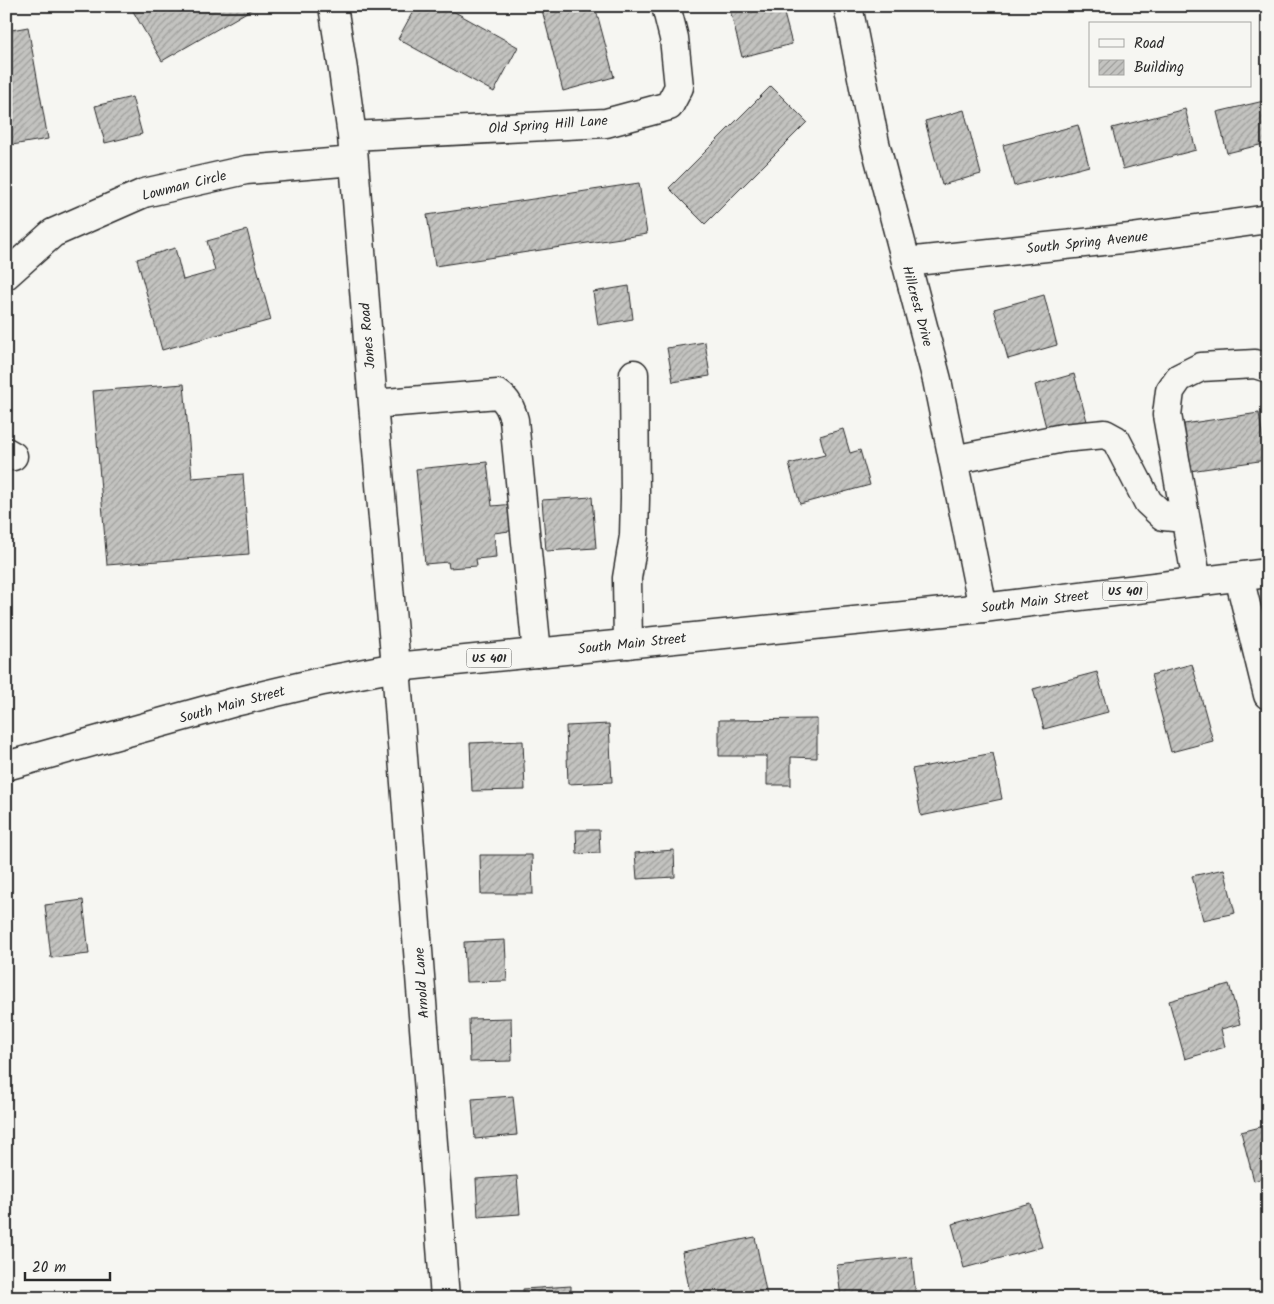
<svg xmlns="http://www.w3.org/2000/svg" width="1274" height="1304" viewBox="0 0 1274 1304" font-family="Kalam,sans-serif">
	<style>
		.building { fill: url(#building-hatch); stroke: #2b2b2b }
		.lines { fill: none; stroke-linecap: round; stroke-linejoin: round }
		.minor-casing { stroke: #2b2b2b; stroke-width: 31 }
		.major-casing { stroke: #2b2b2b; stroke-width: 31 }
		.minor { stroke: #f6f6f2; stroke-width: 28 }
		.major { stroke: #f6f6f2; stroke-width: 28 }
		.labels { text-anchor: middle; stroke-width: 4; stroke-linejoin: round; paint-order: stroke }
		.shield { fill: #f6f6f2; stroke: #686867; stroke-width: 1 }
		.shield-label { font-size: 12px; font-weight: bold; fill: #2b2b2b }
		.street-label { font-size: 14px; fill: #2b2b2b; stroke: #f6f6f2 }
	</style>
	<defs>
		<pattern id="building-hatch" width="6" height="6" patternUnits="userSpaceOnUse" patternTransform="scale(1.25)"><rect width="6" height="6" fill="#c3c3c0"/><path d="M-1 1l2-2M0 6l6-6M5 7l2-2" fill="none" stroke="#9f9f9c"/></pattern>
	</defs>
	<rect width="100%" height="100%" fill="#f6f6f2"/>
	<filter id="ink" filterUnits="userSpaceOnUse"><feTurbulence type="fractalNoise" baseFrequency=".02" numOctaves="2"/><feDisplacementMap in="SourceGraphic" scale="10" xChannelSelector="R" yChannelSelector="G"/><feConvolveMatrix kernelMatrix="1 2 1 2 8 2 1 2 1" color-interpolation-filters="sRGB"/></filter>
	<g filter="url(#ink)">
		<path class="building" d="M130,6H251L252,9L162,61Z
			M416,6H444L518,47L494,92L398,39Z
			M541,6H595L614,77L563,91Z
			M729,6H782L792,44L742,57Z
			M28,27L48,139L6,146V31Z
			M771,86L807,122L705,224L669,188Z
			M132,97L142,134L105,143L95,106Z
			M1268,100V143L1227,153L1217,112Z
			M1185,109L1196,150L1123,169L1112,128Z
			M964,110L981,174L942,185L925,121Z
			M1078,125L1089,166L1014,186L1003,145Z
			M639,183L647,234L435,266L427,215Z
			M247,230L271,320L162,350L137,259L175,248L183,280L215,271L207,241Z
			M629,286L633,319L598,325L593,292Z
			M1044,295L1057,345L1008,359L994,309Z
			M705,342L710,376L673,382L667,348Z
			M1074,374L1087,421L1047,431L1035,385Z
			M184,384L192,478L243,474L249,554L107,565L93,391Z
			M1259,413L1266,460L1190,471L1184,424Z
			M843,429L850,453L860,450L870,485L800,504L789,464L825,455L820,436Z
			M487,462L492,506L515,504L517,530L494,533L496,557L476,559L477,566L449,568L448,562L425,564L416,469Z
			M592,497L596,548L546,551L542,500Z
			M1192,664L1213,741L1171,752L1151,675Z
			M1097,672L1108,712L1044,729L1033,689Z
			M817,719V758L791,757V785H767V756H719V720Z
			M609,724L612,782L568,784L566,726Z
			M523,741L525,790L472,791L470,743Z
			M993,753L1002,799L921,816L912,769Z
			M576,830H599L600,853L577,854Z
			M674,850L675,877L637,879L635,853Z
			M480,855H532L533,894H481Z
			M1224,869L1235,913L1203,920L1192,876Z
			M83,900L89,954L51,958L45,905Z
			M505,940L507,981L466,982L464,942Z
			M1229,984L1240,1024L1221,1029L1225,1047L1185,1059L1169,1001Z
			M511,1018L512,1061L470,1062L469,1019Z
			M513,1096L517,1135L475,1139L472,1099Z
			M1268,1125V1177L1254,1181L1241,1132Z
			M517,1176L520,1214L478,1217L476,1179Z
			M1030,1203L1042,1247L964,1268L952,1224Z
			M755,1237L767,1296L756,1298H691L682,1252Z
			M912,1257L916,1298H841L837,1265Z
			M571,1286V1298H523V1289Z"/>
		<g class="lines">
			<defs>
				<path id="minor" d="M333,6L343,70L352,136L373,404L396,667L445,1298
					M848,6L875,143L937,380L983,608
					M352,136L606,123L669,106L679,87L674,38L666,6
					M906,262L1131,238L1268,219
					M6,275L53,233L144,193L246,170L354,161
					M373,404L498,394C508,401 511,409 514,420L537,653
					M6,452L13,456
					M953,460L1063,438L1105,434L1116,440L1148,502L1163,516L1185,518
					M1239,577L1268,695
					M1197,582L1167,415L1170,391L1179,378L1201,367L1255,364L1268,368
					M628,644L627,578L634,536L635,498L634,374"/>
				<path id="major" d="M6,766L235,702L323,681L396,667L983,608L1268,573"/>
			</defs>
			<use href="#minor" class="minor-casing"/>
			<use href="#major" class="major-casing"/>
			<use href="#minor" class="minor"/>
			<use href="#major" class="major"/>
		</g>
	</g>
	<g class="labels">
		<g class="shield">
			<rect x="1102.5" y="581.5" width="45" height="19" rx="4"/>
			<rect x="466.5" y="648.5" width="45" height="19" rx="4"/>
		</g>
		<g class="shield-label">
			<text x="1125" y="595">US 401</text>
			<text x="489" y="662">US 401</text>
		</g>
		<g class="street-label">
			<text transform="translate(548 124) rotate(-4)" y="5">Old Spring Hill Lane</text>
			<text transform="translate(184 185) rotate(-14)" y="5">Lowman Circle</text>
			<text transform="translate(1087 242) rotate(-6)" y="5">South Spring Avenue</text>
			<text transform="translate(918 306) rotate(75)" y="5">Hillcrest Drive</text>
			<text transform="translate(367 336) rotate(-95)" y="5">Jones Road</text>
			<text transform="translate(1035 601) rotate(-7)" y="5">South Main Street</text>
			<text transform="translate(632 643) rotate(-6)" y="5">South Main Street</text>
			<text transform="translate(232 704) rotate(-15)" y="5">South Main Street</text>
			<text transform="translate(421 983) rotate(-94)" y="5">Arnold Lane</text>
		</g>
	</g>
	<rect width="1274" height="1304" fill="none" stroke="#f6f6f2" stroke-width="25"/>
	<rect x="12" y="12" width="1249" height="1279" fill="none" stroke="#2b2b2b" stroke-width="2" filter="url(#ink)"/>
	<rect x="1089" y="22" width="162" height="65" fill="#f6f6f2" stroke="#a5a5a2"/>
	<rect x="1099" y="39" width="25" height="8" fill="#f6f6f2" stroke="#a5a5a2"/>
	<text x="1134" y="48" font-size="15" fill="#2b2b2b">Road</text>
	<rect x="1099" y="60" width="25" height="15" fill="url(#building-hatch)" stroke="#a5a5a2"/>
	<text x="1134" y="72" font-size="15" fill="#2b2b2b">Building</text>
	<path d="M25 1272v8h85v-8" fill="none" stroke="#2b2b2b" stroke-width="2.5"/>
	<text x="32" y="1272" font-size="15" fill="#2b2b2b" stroke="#f6f6f2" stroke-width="4" paint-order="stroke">20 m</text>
</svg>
